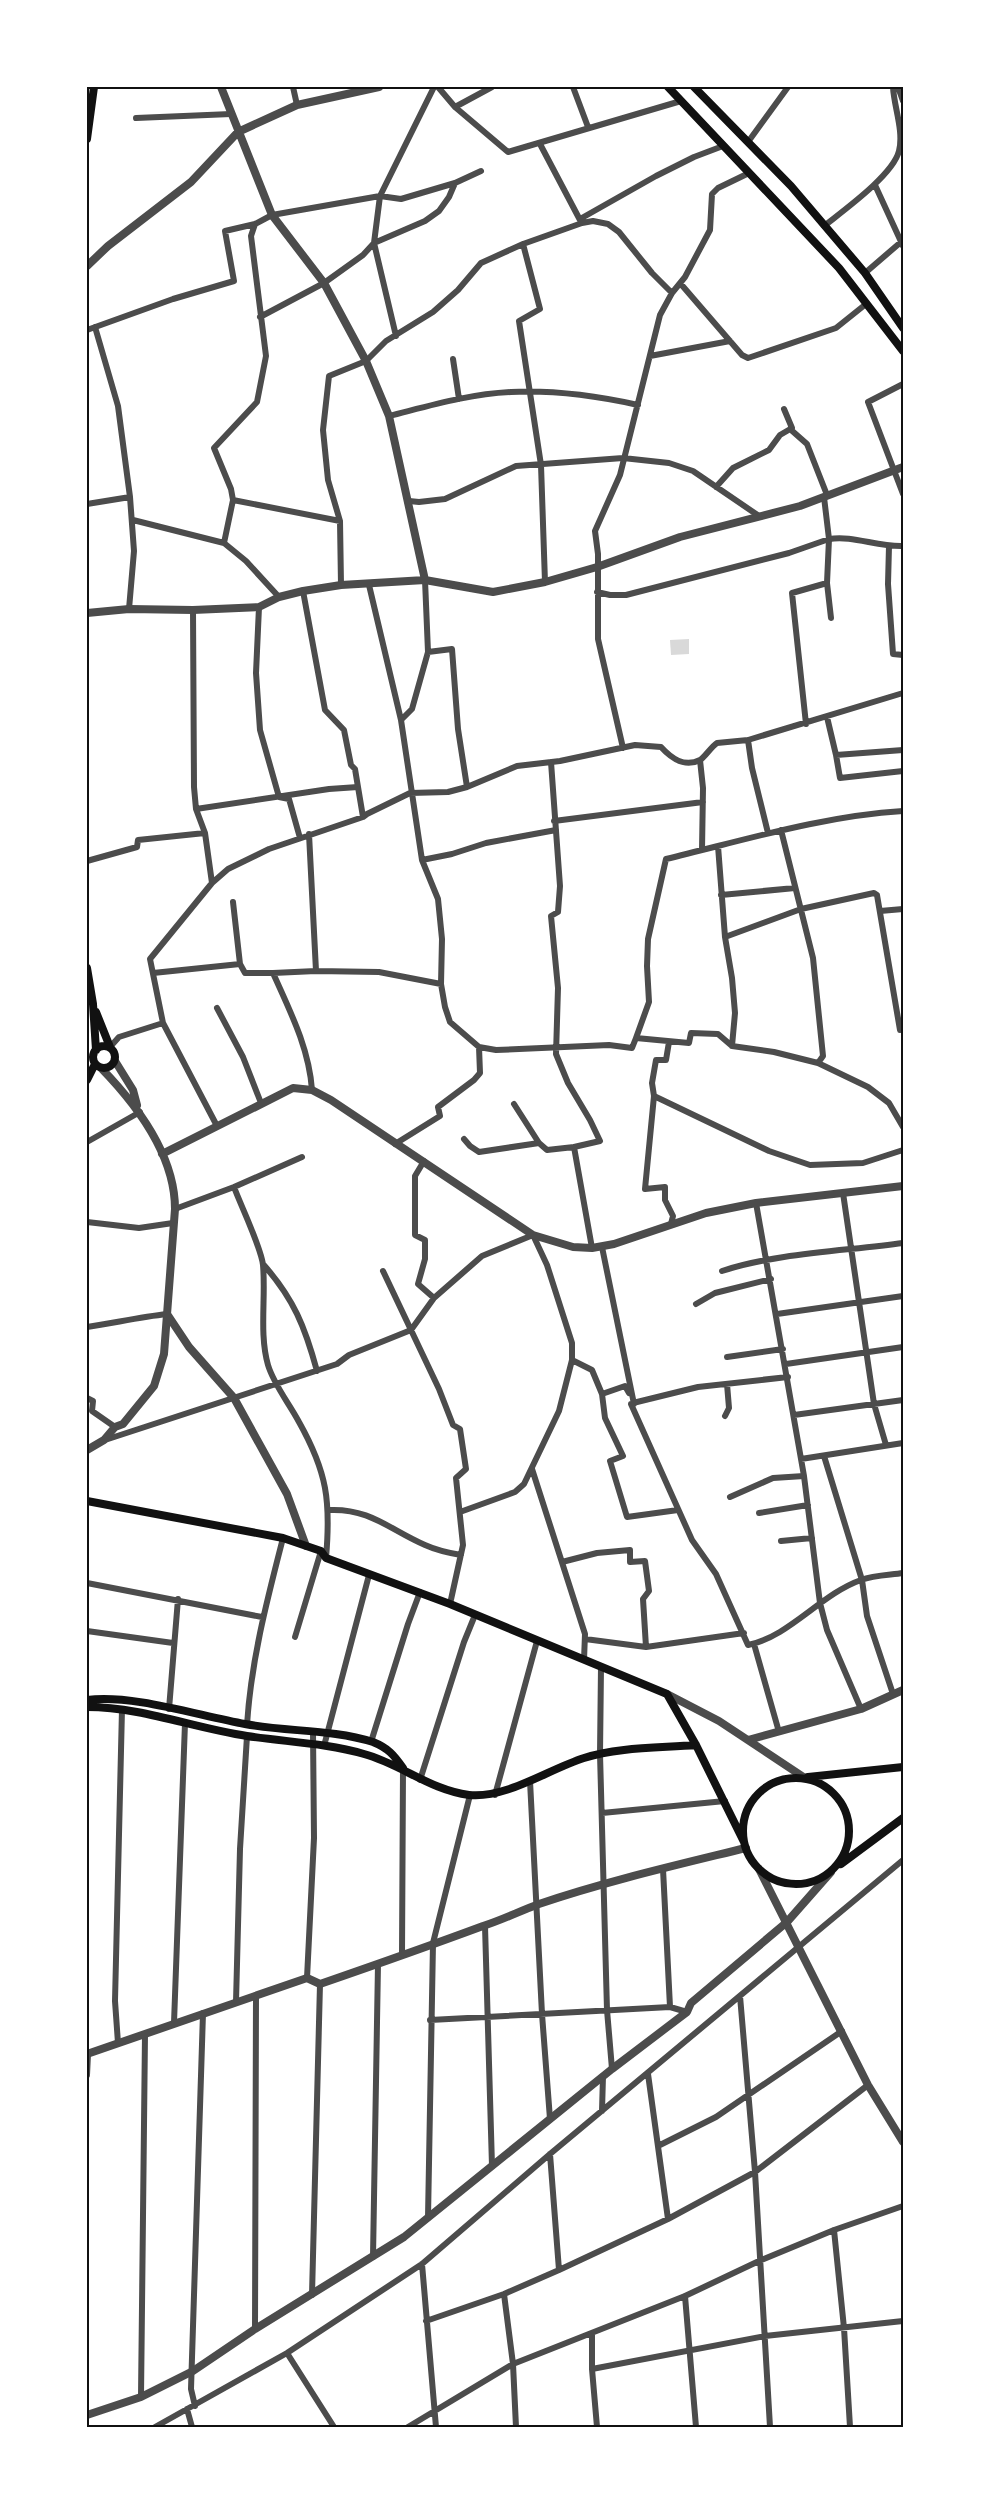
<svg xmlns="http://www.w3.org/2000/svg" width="990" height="2514" viewBox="0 0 990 2514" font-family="Quicksand,sans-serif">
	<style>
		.water { fill: #d9d9d9 }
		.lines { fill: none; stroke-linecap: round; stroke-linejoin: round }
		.minor { stroke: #4c4c4c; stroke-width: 6 }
		.tertiary { stroke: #4c4c4c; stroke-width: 8 }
		.secondary { stroke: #111; stroke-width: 8 }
		.neatline { fill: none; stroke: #111; stroke-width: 2 }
	</style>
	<rect width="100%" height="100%" fill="#fff"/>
	<path class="water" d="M689,639V654L671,655L670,640Z"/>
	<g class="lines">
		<path class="minor" d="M293,87L297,105
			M438,87L455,107L508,152L681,101
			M573,87L588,127
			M898,87L903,101
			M455,107L492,87
			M136,118L231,114
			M748,142L788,87
			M540,144L580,220
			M875,185L903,246
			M580,219L656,176L694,157L723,146
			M824,226C844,210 893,175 899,151C904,131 894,107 893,87
			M523,244L540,309L519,321L541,465L545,582
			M865,273L901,242
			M680,283L742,355L748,358L836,328L866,304
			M260,317L324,283L363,255L374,243L425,221L439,211L449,197L455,183
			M95,327L118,406L130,497L134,551L129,609
			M87,330L173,299L234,281L225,231L255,224
			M396,336L374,243L380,196L434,87
			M650,356L730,341
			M453,359L459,399
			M903,384L868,402L903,494
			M389,416C429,406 469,394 511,392C553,390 597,396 638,405
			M790,429L807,444L827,495
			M716,487L733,468L769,450L780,435L792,428L784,409
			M824,497L829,539C853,535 877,547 903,546
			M233,500L340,521
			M409,501L419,502L445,499L516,466L623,458L669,463L693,471L759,516
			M87,504L130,497
			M133,520L224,543L246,561L279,597
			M224,543L233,500L231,489L214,448L257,402L266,356L251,236L255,224L272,215L380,196L401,199L455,183L481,171
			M889,546L888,584L893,654L903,655
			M425,580L428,652L412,709L401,720L422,860L438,899L442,939L441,984L445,1007L450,1022L479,1047L496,1050L609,1045L632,1048L636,1038L689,1043L691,1033L718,1034L732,1046L774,1052L818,1063L868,1087L889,1103L903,1127
			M341,585L340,521L328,480L323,430L329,376L366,361L386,341L433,312L458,290L481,263L523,244L582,223L593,221L608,224L619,232L652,273L672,293
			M369,585L401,720
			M303,591L325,710L344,730L351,765L355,769L363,817
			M597,592L610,595H626L789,553L829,539L827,583L831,618
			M259,607L256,673L260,730L279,797L289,799L300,838
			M193,610L194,787L196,809L205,833L212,883
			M428,652L452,649L458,729L467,787
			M827,717L836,755L903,750
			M806,724L792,593L827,583
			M748,740L752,768L768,833
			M623,748L598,639V554L595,531L620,475L660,315L672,293L685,277L710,230L712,194L718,188L749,173
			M836,755L840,778L903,771
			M700,760L703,788L702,850
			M551,762L560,886L558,912L551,916L558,988L556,1054L568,1083L590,1120L600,1141L574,1147
			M196,809L329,789L358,787
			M554,821L703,802
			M781,830L813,958L823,1056L818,1063
			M309,834L316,971L273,973C290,1011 309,1048 312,1090
			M718,846L725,937L732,978L735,1013L732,1046
			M422,860L452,854L486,843L556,830
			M87,861L137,847L138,840L205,833
			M721,895L795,888
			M233,902L240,964
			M880,911L903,909
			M725,937L801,909L874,893L877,895L900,1030
			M316,971L379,972L441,984
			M153,973L240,964L245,973H273
			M217,1008L243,1057L261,1103
			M163,1023L217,1126
			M636,1038L649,1002L647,966L648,939L666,859C745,840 822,816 903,811
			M669,1042L666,1060H656L652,1083L654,1096L645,1189L665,1187V1200L673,1216L671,1224
			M110,1047L119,1037L163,1023L150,959L212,883L228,869L269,849L363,817L367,814L410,793L448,792L467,787L517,766L560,761L635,745L661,747C671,758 684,768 700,760C705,757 711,747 717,743L748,740L903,693
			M654,1096L769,1151L810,1165L863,1163L903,1150
			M514,1104L539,1143L547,1150L574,1147L592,1248
			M464,1139L470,1146L479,1152L539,1143
			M87,1142L140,1112
			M395,1144L440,1116L438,1107L474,1080L480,1073L479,1047
			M424,1161L415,1176V1235L425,1240V1259L418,1284L434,1298
			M234,1187C241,1206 261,1247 263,1265C266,1297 259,1334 268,1365C274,1385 289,1403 299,1422C327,1472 331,1501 326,1558
			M843,1193L874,1404L886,1445
			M756,1203L804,1476L820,1603L827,1630L861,1709
			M175,1209L234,1187L302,1157
			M87,1222L139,1228L173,1223
			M602,1247L634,1404H631L692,1540L716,1574L748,1645C789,1637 821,1594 861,1580C874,1575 890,1575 903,1573
			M263,1264C294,1299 305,1327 317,1371
			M383,1271L439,1389L453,1425L460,1429L466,1469L456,1478L463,1545L450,1604
			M722,1271C776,1253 846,1251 903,1243
			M696,1304L715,1293L771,1279
			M777,1314L903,1296
			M87,1327C114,1323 140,1317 167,1314
			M727,1357L783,1349
			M572,1360L592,1370L602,1394L605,1418L623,1456L610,1461L627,1517L678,1510
			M786,1364L903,1347
			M602,1394L625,1386L629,1393
			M87,1398L93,1401L92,1411L115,1427
			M633,1403L698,1387L788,1377
			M794,1415L903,1400
			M725,1416L729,1408L727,1384
			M105,1440L337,1364L349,1355L411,1330L434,1298L482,1256L533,1235L547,1265L572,1343V1360L559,1411L524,1484L515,1492L460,1512
			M824,1456L862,1580L867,1616L893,1694
			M801,1459L903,1443
			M532,1469L585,1634L584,1660
			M730,1497L773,1478L804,1476
			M329,1510C370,1508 390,1530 425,1545C436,1550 449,1553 461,1555
			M759,1513L808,1505
			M781,1541L812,1538
			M562,1562L597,1553L630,1550V1562L645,1561L649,1591L643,1599L646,1647
			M87,1583L262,1617
			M87,1631L173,1643
			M295,1637L321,1551
			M585,1639L646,1647L744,1633
			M754,1644L779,1732
			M601,1667L600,1754L607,2010L612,2069
			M169,1709L178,1599
			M247,1725C251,1661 267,1600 283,1538
			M371,1742L408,1624L420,1592
			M324,1746L369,1575
			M420,1780L464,1642L475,1615
			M530,1781L542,2014L550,2119
			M495,1795L537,1641
			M602,1813L725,1801
			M663,1869L670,2007
			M485,1926L492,2166
			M402,1954L403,1769
			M307,1978L314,1838L313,1732
			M740,1996L755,2172L770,2427
			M236,2002L240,1849L247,1736
			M430,2020L670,2007L687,2012
			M174,2023L185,1723
			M118,2043L115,2001L122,1709
			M648,2074L668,2219
			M87,2075L88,2054
			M602,2111L603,2076
			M658,2146L716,2117L842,2031
			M550,2154L559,2270L668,2219L755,2172L868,2085
			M428,2218L433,1943L470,1795
			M834,2230L844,2328L850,2427
			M373,2257L378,1964
			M422,2264L436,2427
			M504,2294L513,2364L516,2427
			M312,2295L320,1984
			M685,2296L696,2427
			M426,2321L504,2294L559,2270
			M255,2329L256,1995
			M592,2334V2369L597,2427
			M287,2353L334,2427
			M592,2369L765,2336L903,2321
			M141,2397L145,2034
			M195,2406L191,2389L203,2013
			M187,2409L192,2427
			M155,2427L287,2353L422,2264L550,2154L903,1860
			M408,2427L513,2364L685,2296L759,2261L834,2230L903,2206"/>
		<path class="tertiary" d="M221,87L272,215L324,283L366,361L389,416L425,580
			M87,266L108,246L191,182L238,132L297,105L379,87
			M87,613L129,609L193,610L259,607L279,597L303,591L341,585L425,580L493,592L545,582L597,567L680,537L800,506L903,467
			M115,1061L133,1090L137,1105
			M162,1154L293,1088L312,1090L331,1100L533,1235L573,1247L592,1248L614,1244L706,1213L756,1203L903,1186
			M167,1314L189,1347L234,1398L287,1494L306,1546
			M87,1450L104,1440L115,1427L123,1424L154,1386L164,1354L175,1209C175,1155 137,1105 101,1068
			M667,1694L719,1721L805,1778
			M748,1740L861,1709L903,1690
			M759,1869L868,2085L903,2142
			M87,2054L307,1978L320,1984C375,1965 429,1946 483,1926C502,1920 520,1911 539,1904C607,1881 677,1865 746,1848
			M87,2415L141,2397L193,2371L255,2329L404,2237L612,2069L687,2012L691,2003L787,1922L831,1872"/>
		<path class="secondary" d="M668,87L839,268L903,351
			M694,87L791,186L865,273L903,328
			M87,139L94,87
			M87,968L93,1004L96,1050
			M96,1012L110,1047
			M93 1057a11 11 0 1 1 22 0a11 11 0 1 1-22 0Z
			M87,1080L95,1064
			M87,1501L283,1538L321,1551L326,1558L450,1604L667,1694L696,1745L744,1842
			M87,1700C133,1694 199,1716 245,1724C287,1732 332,1729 373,1742C388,1748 394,1755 403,1768
			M87,1707C142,1707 193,1728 247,1736C286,1742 326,1743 364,1754C401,1764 430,1790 469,1795C506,1799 549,1769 584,1758C617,1747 661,1748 696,1745
			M808,1777L903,1767
			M743 1831a53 53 0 1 1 106 0a53 53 0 1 1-106 0Z
			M841,1864L903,1818"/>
	</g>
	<rect width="990" height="2514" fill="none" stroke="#ffffff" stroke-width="177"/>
	<rect x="88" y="88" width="814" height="2338" class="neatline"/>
</svg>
